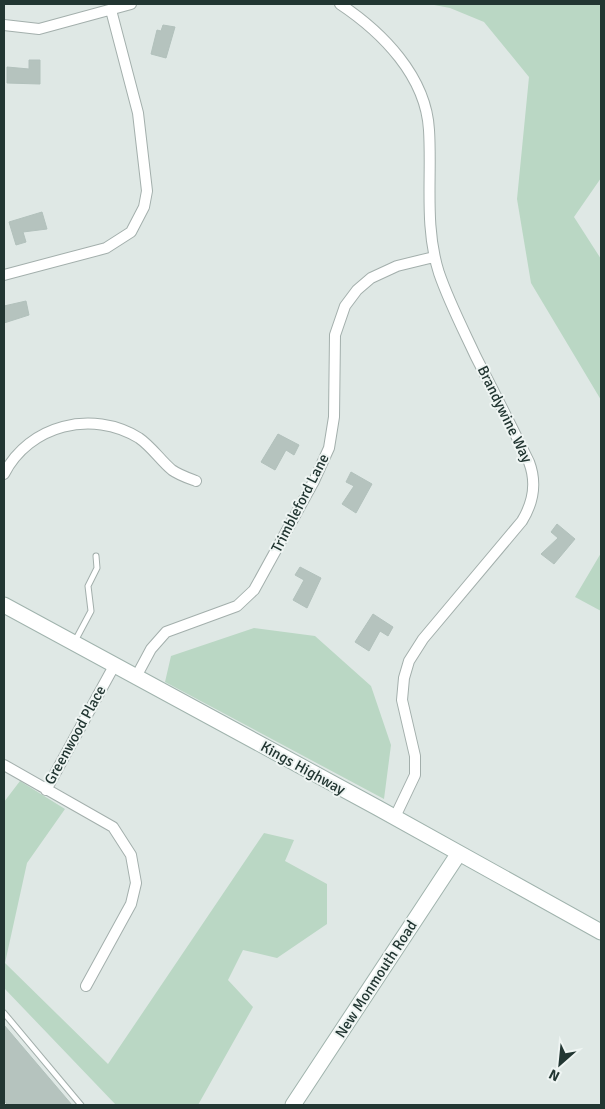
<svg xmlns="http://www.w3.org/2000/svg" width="605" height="1109" viewBox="0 0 605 1109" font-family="Signika,sans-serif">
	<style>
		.green { fill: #bad7c4 }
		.building { fill: #b5c3be; stroke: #b2c1bc }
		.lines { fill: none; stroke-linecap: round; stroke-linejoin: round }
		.lane-casing { stroke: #a3afac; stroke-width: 7 }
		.street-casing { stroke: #a3afac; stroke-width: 12 }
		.secondary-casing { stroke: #a0b3ad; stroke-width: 17 }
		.lane { stroke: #fff; stroke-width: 5 }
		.street { stroke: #fff; stroke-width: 10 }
		.secondary { stroke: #fff; stroke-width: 15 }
		.labels { text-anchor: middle; stroke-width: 4; stroke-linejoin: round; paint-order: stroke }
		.street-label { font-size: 15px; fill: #223632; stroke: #eff5f3 }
	</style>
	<rect width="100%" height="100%" fill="#dfe8e5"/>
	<path class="green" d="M429,4H601V178L574,217L601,259V400L531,283L517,199L529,77L484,22L450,8Z
		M601,553V611L575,597Z
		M254,628L315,636L371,686L391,745L384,799L165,682L171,656Z
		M20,781L65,809L27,863L5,963L108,1064L264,833L294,840L285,861L327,884V924L277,958L243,950L228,980L253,1007L198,1105H116L4,988V802Z"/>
	<path class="building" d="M163,25L175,27L166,58L151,54L157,30L161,31Z
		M29,60H40V84L7,83V67L29,69Z
		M42,212L47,229L23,232L26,242L16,245L9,222Z
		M26,301L29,315L4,323V306Z
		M278,434L299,445L294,455L286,450L275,470L261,462Z
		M351,472L372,484L356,513L342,504L354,486L346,482Z
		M557,524L575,539L554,564L541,554L558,538L551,532Z
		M300,567L321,578L307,608L293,600L304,580L295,575Z
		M373,614L393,627L388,636L380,631L369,651L355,642Z
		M4,1025L72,1105H8L4,1101Z"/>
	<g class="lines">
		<defs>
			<path id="lane" d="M75,641L91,611L88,586L97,568L96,556
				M4,1013L81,1105"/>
			<path id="street" d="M340,4C382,32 426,76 429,130C432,178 424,226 439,273C449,302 463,329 476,357C494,392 512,427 529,462C537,483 533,503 522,521L423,639L409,661L404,678L402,700L415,756V775L395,817
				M4,25L39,29L131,4
				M4,275L106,248L131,232L144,207L147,191L138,113L111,10
				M4,474C29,425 92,409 139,438C152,447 160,460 172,470C179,475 188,478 196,481
				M136,677L151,649L166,632L237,606L254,590L314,481L329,448L334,417L335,335L345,306L357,290L371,278L397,266L434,257
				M4,765L113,827L131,855L136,883L131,904L86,986
				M46,790L114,666"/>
			<path id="secondary" d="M4,605L378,808L601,932
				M293,1105L459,853"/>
		</defs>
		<use href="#lane" class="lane-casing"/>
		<use href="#street" class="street-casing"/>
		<use href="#secondary" class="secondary-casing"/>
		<use href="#lane" class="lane"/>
		<use href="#street" class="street"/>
		<use href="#secondary" class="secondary"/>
	</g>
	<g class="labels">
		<g class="street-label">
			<text transform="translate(505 414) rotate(64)" y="5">Brandywine Way</text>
			<text transform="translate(300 503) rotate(-63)" y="5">Trimbleford Lane</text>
			<text transform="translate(75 735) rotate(-61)" y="5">Greenwood Place</text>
			<text transform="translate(303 768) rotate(29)" y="5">Kings Highway</text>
			<text transform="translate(376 979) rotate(-57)" y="5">New Monmouth Road</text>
		</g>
	</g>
	<rect width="605" height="1109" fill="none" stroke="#223632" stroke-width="10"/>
	<g transform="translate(560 1064) rotate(207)" stroke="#eff5f3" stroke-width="4" paint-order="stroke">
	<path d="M0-4L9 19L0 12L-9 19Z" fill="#223632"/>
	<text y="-8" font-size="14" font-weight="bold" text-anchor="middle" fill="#223632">N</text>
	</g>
</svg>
